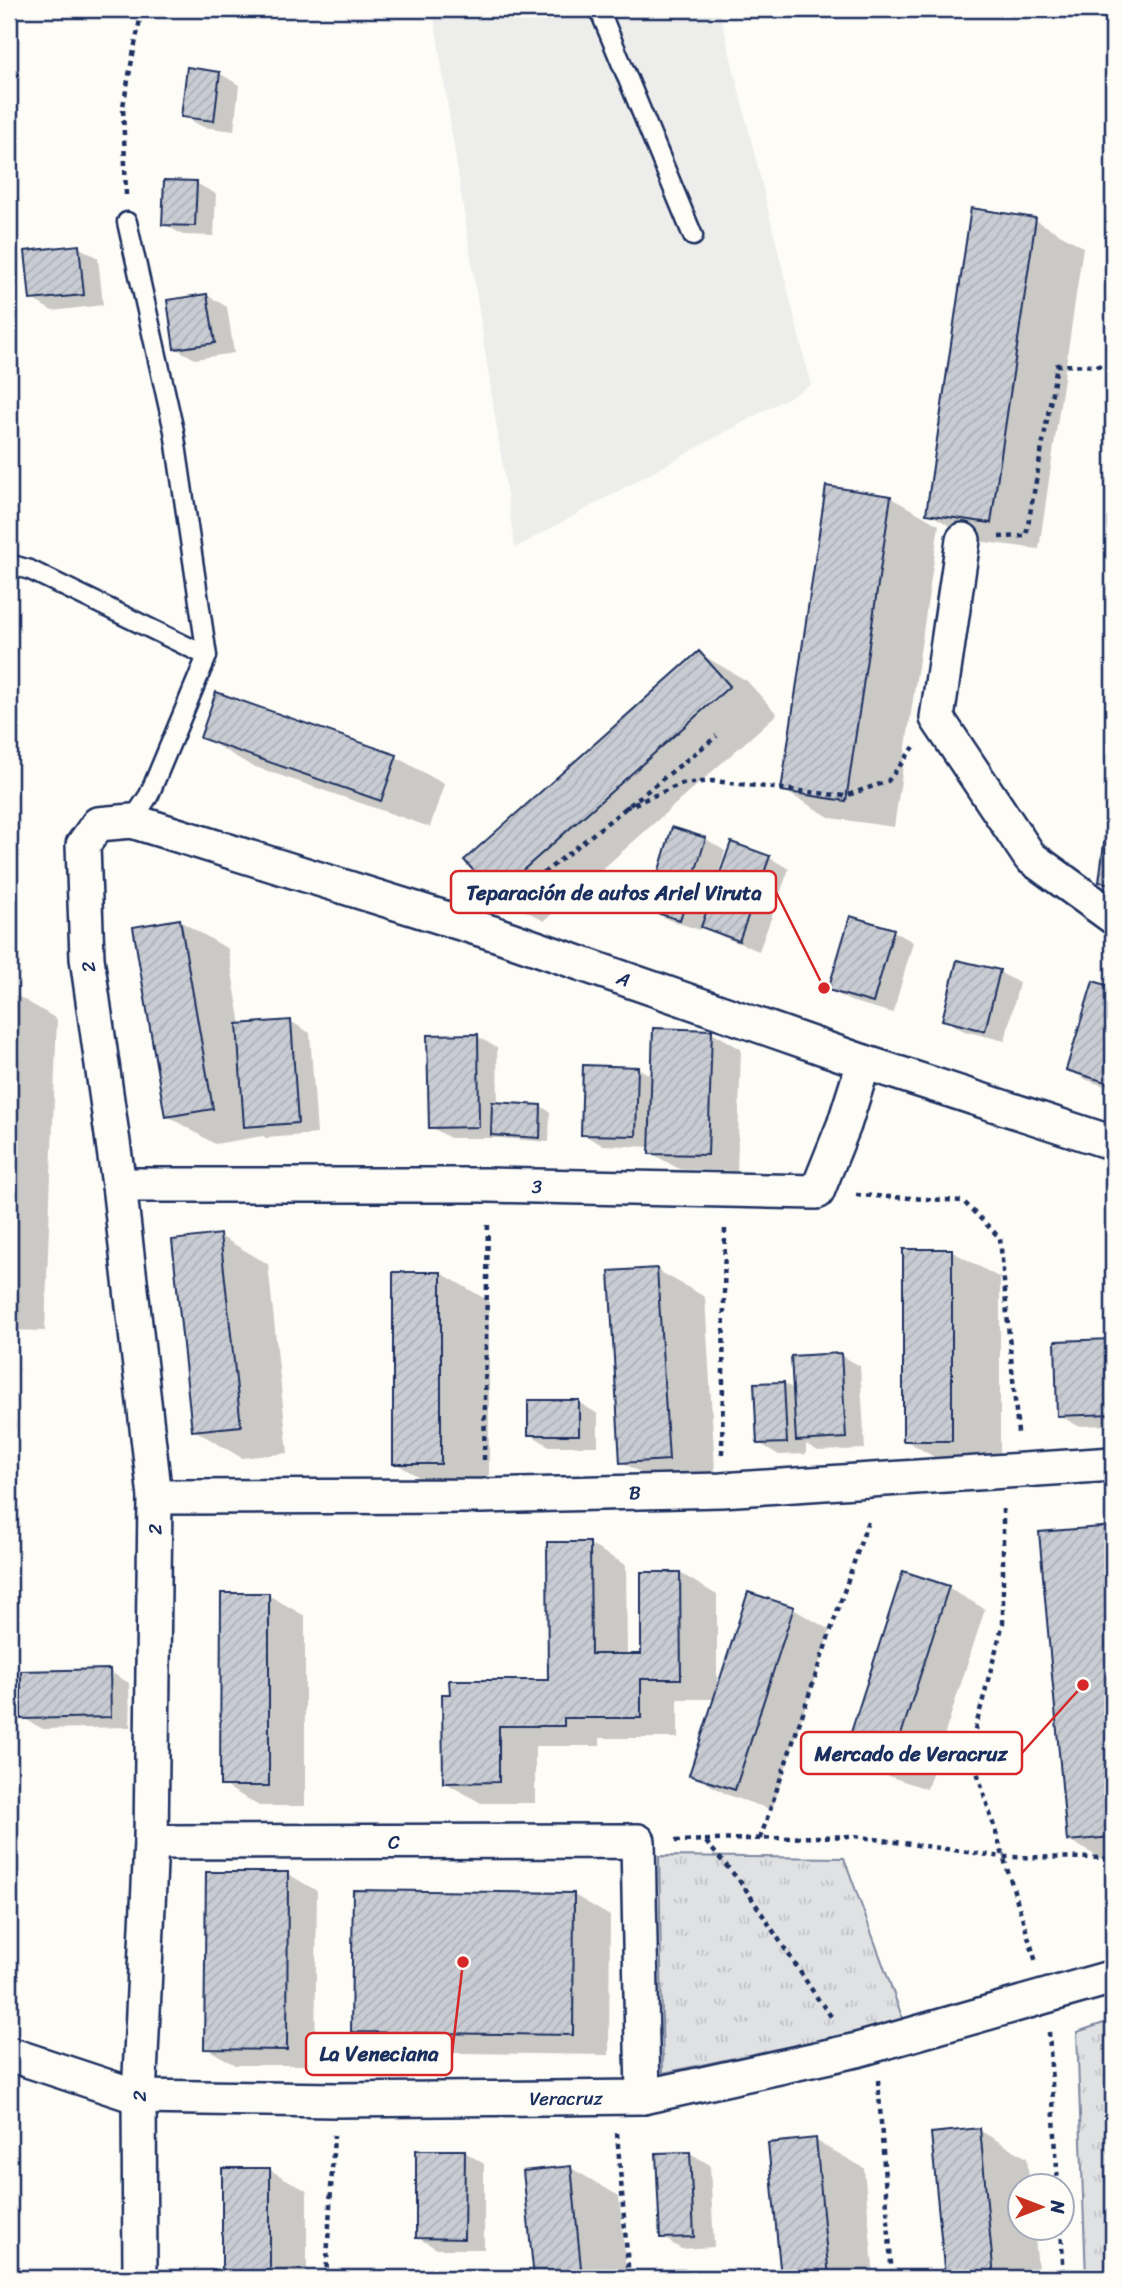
<svg xmlns="http://www.w3.org/2000/svg" width="1122" height="2287" viewBox="0 0 1122 2287" font-family="Sriracha,sans-serif">
	<style>
		.built { fill: #edeeec }
		.grass { fill: url(#grass-tufts); stroke: #7e88a0; stroke-width: 2 }
		.shadow { fill: #0003 }
		.building { fill: url(#building-hatch); stroke: #1b2f5e; stroke-width: 2 }
		.lines { fill: none; stroke-linecap: round; stroke-linejoin: round }
		.lane-casing { stroke: #1b2f5e; stroke-width: 23 }
		.street-casing { stroke: #1b2f5e; stroke-width: 38 }
		.path { stroke: #1b2f5e; stroke-width: 4.5; stroke-dasharray: 5 5; stroke-linecap: butt }
		.lane { stroke: #fdfcf7; stroke-width: 18 }
		.street { stroke: #fdfcf7; stroke-width: 33 }
		.labels { text-anchor: middle; stroke-width: 7; stroke-linejoin: round; paint-order: stroke }
		.street-label { font-size: 19px; fill: #1b2f5e; stroke: #fdfcf7 }
		.leader { fill: none; stroke: #d62828; stroke-width: 2.5 }
		.callout-dot { fill: #d62828; stroke: #fdfcf7; stroke-width: 2.5 }
		.callout { fill: #fdfcf7; stroke: #d62828; stroke-width: 2.5 }
		.callout-label { font-size: 21px; text-anchor: middle; font-weight: bold; fill: #1b2f5e }
	</style>
	<defs>
		<pattern id="grass-tufts" width="24" height="20" patternUnits="userSpaceOnUse" patternTransform="scale(1.75)"><rect width="24" height="20" fill="#e0e1e3"/><path d="M3 7l-1-3M5 7V3M7 7l1-3M15 17l-1-3M17 17v-4M19 17l1-3" fill="none" stroke="#c0c1c5"/></pattern>
		<pattern id="building-hatch" width="6" height="6" patternUnits="userSpaceOnUse" patternTransform="scale(1.75)"><rect width="6" height="6" fill="#c9ccd3"/><path d="M-1 1l2-2M0 6l6-6M5 7l2-2" fill="none" stroke="#acb0b8"/></pattern>
	</defs>
	<rect width="100%" height="100%" fill="#fdfcf7"/>
	<filter id="ink" filterUnits="userSpaceOnUse"><feTurbulence type="fractalNoise" baseFrequency=".0143" numOctaves="2"/><feDisplacementMap in="SourceGraphic" scale="14" xChannelSelector="R" yChannelSelector="G"/><feConvolveMatrix kernelMatrix="1 2 1 2 8 2 1 2 1" color-interpolation-filters="sRGB"/></filter>
	<g filter="url(#ink)">
		<path class="built" d="M433,9H719L811,385L515,548Z"/>
		<path class="grass" d="M659,1856L844,1858L904,2022L663,2073Z
			M1113,2020V2262L1104,2278H1086L1077,2032Z"/>
		<path class="shadow" d="M219,73L239,85L234,131L203,127L183,116Z
			M196,183L216,194L214,236L183,235L164,224Z
			M1035,220L1083,247L1039,549L976,541L928,513Z
			M78,247L98,258L103,305L52,311L32,299Z
			M207,295L227,307L234,353L195,359L175,348Z
			M891,498L939,525L894,827L831,818L783,790Z
			M699,653L747,681L777,714L544,921L496,894Z
			M202,737L396,757L444,784L430,827L250,765Z
			M1113,787V889L1100,881Z
			M706,839L725,851L715,885L717,886L732,844L770,858L789,869L759,951L723,937L702,925L700,930L669,920L649,909Z
			M180,921L228,949L241,1025L290,1021L310,1033L317,1134L266,1138L263,1136L215,1144L167,1116Z
			M893,931L913,942L893,1013L850,1001L830,990Z
			M999,972L1019,983L1005,1041L964,1031L944,1019Z
			M1094,983L1113,989V1089L1087,1080L1068,1069Z
			M9,991L57,1019L45,1331L9,1330Z
			M712,1032L741,1049L737,1171L679,1169L651,1153V1147L602,1145L582,1134L638,1068L653,1077Z
			M477,1036L497,1048L498,1104L541,1106L550,1112L549,1142L499,1138H450L431,1127Z
			M220,1236L268,1264L288,1453L242,1458L194,1430Z
			M951,1251L1000,1278V1468H953L905,1440Z
			M657,1270L705,1297L716,1487L670,1490L622,1462Z
			M441,1273L489,1301V1491H443L395,1463Z
			M1113,1341V1425L1078,1426L1059,1415L1057,1343Z
			M841,1355L860,1366L865,1449L818,1451L806,1444V1454L779,1455L759,1443L784,1383L795,1390Z
			M578,1402L598,1414V1446H549L530,1434Z
			M1113,1527V1861H1105L1069,1840L1041,1534Z
			M589,1544L626,1565L627,1656H643L680,1573L717,1595V1691L793,1609L830,1630L772,1810L728,1795L691,1774L716,1699H678V1738H600V1746H535V1803H481L444,1782V1696L549,1682Z
			M948,1588L985,1609L927,1789L882,1774L846,1753Z
			M268,1595L305,1616V1806H259L222,1784Z
			M109,1671L129,1683L130,1727L43,1729L23,1718Z
			M288,1874L317,1891L315,2065H235L206,2048Z
			M574,1895L610,1916L609,2055L390,2052L353,2031Z
			M979,2130L1027,2158L1030,2186H1020V2228H1034L1039,2278H947L933,2135Z
			M815,2140L864,2168L874,2278H782L770,2145Z
			M465,2152L484,2164V2249H437L417,2237Z
			M690,2153L710,2165L714,2247L681,2249L662,2237Z
			M571,2168L619,2196L627,2278H535L525,2173Z
			M224,2170H270L307,2191V2278H224Z"/>
		<path class="building" d="M187,67L220,72L214,121L181,117Z
			M164,180L197,181L195,226L162,225Z
			M971,208L1036,218L991,523L926,514Z
			M79,245L84,295L30,300L25,251Z
			M207,294L215,343L174,349L167,300Z
			M826,486L891,496L846,801L781,791Z
			M699,651L730,686L495,895L464,860Z
			M216,692L397,755L381,801L200,738Z
			M1113,774V884L1099,882Z
			M672,827L706,838L680,920L647,910Z
			M731,842L770,856L739,941L701,927Z
			M850,916L894,929L873,1003L828,990Z
			M180,919L213,1109L165,1117L133,927Z
			M957,960L1000,970L985,1031L942,1020Z
			M1093,981L1113,987L1112,1084L1066,1070Z
			M291,1020L298,1123L244,1127L237,1024Z
			M653,1028L712,1030L708,1155L649,1154Z
			M478,1034L479,1127L429,1128L427,1035Z
			M583,1065L638,1067L636,1136L581,1135Z
			M492,1102L541,1105L540,1138L491,1135Z
			M220,1234L241,1426L192,1431L172,1240Z
			M903,1249H952V1441H903Z
			M657,1268L669,1460L620,1463L609,1271Z
			M393,1272H441V1464H393Z
			M1113,1339V1414L1057,1416L1055,1341Z
			M841,1353L846,1438L796,1441L791,1356Z
			M784,1382L787,1443L757,1444L754,1383Z
			M528,1400H579V1435H528Z
			M1113,1526V1837L1067,1841L1039,1532Z
			M547,1542H590L591,1654H641V1572H680L681,1679H641V1718H564V1726H499V1782L443,1783L442,1694H450L449,1680H548Z
			M903,1571L949,1586L890,1769L844,1754Z
			M748,1592L794,1607L735,1790L689,1775Z
			M221,1593H269V1786H220Z
			M110,1669L111,1717L21,1719V1671Z
			M206,1872H288L287,2050L204,2049Z
			M353,1890L574,1893L573,2035L351,2032Z
			M980,2128L994,2278H945L931,2133Z
			M816,2138L829,2278H781L768,2143Z
			M416,2150H465L464,2239L416,2238Z
			M690,2152L694,2237L660,2238L656,2153Z
			M571,2166L582,2278H534L523,2171Z
			M222,2168H270V2278H222Z"/>
		<g class="lines">
			<defs>
				<path id="lane" d="M599,9L693,236
					M127,222L174,431L207,656L149,795L132,821
					M9,564L30,570L207,656"/>
				<g id="street">
					<path d="M963,540L937,718L1030,857L1113,917"/>
					<path id="s1" d="M119,1185H488L817,1192L844,1125L864,1062"/>
					<path id="s2" d="M155,1497L483,1496L721,1490L1113,1464"/>
					<path id="s3" d="M151,1842L638,1841L643,2097"/>
					<path id="s4" d="M9,2054L139,2097L336,2100L643,2097L857,2050L1113,1977"/>
					<path id="s5" d="M140,2278L139,2097L151,1842L155,1497L119,1185L87,958L83,845L98,824L132,821L496,934L864,1062L1113,1143"/>
				</g>
			</defs>
			<use href="#lane" class="lane-casing"/>
			<use href="#street" class="street-casing"/>
			<path class="path" d="M126,195L123,106L142,9
				M999,537L1026,536L1057,365L1113,366
				M625,808L681,784L713,781L845,796L888,781L914,747
				M516,902L531,883L717,736
				M856,1195L963,1201L1000,1238L1018,1433
				M722,1454L725,1225
				M484,1460L488,1221
				M1003,1509V1623L970,1749L1036,1962
				M760,1839L869,1518
				M675,1841L854,1836L1003,1857L1113,1858
				M706,1842L743,1885L818,1999L833,2019
				M1049,2032L1058,2186
				M878,2080L892,2278
				M617,2133L629,2278
				M1061,2228L1064,2278
				M326,2278L334,2135"/>
			<use href="#lane" class="lane"/>
			<use href="#street" class="street"/>
		</g>
	</g>
	<g class="labels">
		<g class="street-label">
			<text transform="translate(88 967) rotate(-97)" y="7">2</text>
			<text dy="7" stroke="none"><textPath href="#s5" startOffset="2014">A</textPath></text>
			<text dy="7" stroke="none"><textPath href="#s1" startOffset="418">3</textPath></text>
			<text dy="7" stroke="none"><textPath href="#s2" startOffset="480">B</textPath></text>
			<text dy="7" stroke="none"><textPath href="#s5" startOffset="749">2</textPath></text>
			<text dy="7" stroke="none"><textPath href="#s3" startOffset="243">C</textPath></text>
			<text dy="7" stroke="none"><textPath href="#s5" startOffset="182">2</textPath></text>
			<text dy="7" stroke="none"><textPath href="#s4" startOffset="564">Veracruz</textPath></text>
		</g>
	</g>
	<path class="leader" d="M824 988L776 892M1083 1685L1022 1753M463 1962L452 2054"/>
	<g class="callout-dot">
		<circle cx="824" cy="988" r="7"/>
		<circle cx="1083" cy="1685" r="7"/>
		<circle cx="463" cy="1962" r="7"/>
	</g>
	<g class="callout">
		<rect x="451" y="871" width="325" height="42" rx="7"/>
		<rect x="801" y="1732" width="221" height="42" rx="7"/>
		<rect x="306" y="2033" width="146" height="42" rx="7"/>
	</g>
	<g class="callout-label">
		<text x="614" y="900">Teparación de autos Ariel Viruta</text>
		<text x="911" y="1761">Mercado de Veracruz</text>
		<text x="379" y="2061">La Veneciana</text>
	</g>
	<rect width="1122" height="2287" fill="none" stroke="#fdfcf7" stroke-width="35"/>
	<rect x="18" y="18" width="1087" height="2252" fill="none" stroke="#1b2f5e" stroke-width="2.5" filter="url(#ink)"/>
	<g transform="translate(1041 2207) rotate(90)"><circle r="33" fill="#fdfcf7" stroke="#a3aaba" stroke-width="2"/>
	<path d="M0-5L12 26L0 18L-12 26Z" fill="#c8321e"/>
	<text y="-10" font-size="19" font-weight="bold" text-anchor="middle" fill="#1b2f5e">N</text>
	</g>
</svg>
